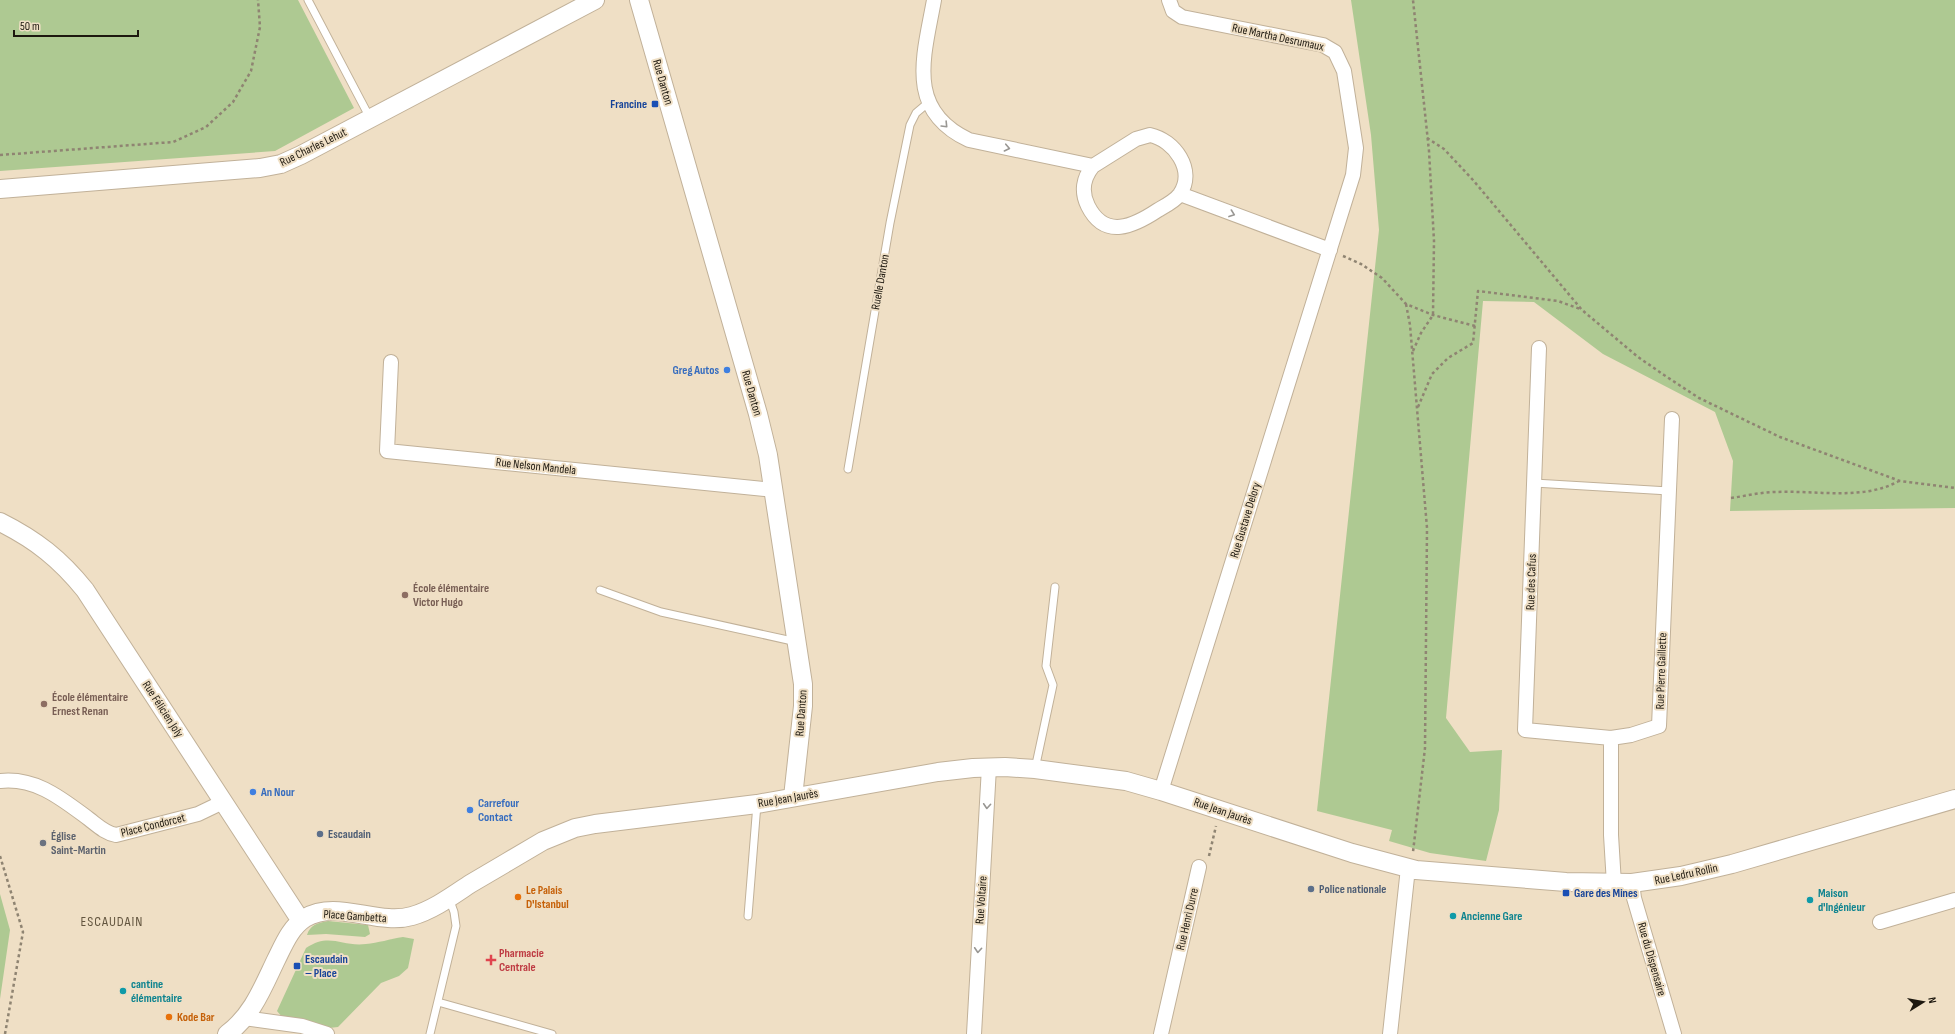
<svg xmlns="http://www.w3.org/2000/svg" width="1955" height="1034" viewBox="0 0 1955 1034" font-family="'Sofia Sans Condensed',sans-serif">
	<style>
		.green { fill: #aec992 }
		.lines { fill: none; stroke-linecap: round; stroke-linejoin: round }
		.service-casing { stroke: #c1b199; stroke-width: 9 }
		.minor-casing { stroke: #c1b199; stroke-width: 16 }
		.tertiary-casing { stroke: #c1b199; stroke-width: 20 }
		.path { stroke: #8f8472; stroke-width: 2.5; stroke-dasharray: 3 3; stroke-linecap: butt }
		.service { stroke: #fff; stroke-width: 7 }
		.minor { stroke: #fff; stroke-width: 14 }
		.tertiary { stroke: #fff; stroke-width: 18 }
		.oneway { stroke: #999793 }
		.transit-dot { fill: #1a4fb4; stroke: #efdfc5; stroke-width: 1.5 }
		.shop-dot { fill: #3f7fe0; stroke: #efdfc5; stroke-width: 1.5 }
		.education-dot { fill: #8d6e63; stroke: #efdfc5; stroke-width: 1.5 }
		.service-dot { fill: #5c6f8a; stroke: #efdfc5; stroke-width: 1.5 }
		.worship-dot { fill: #6b7280; stroke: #efdfc5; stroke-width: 1.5 }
		.food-dot { fill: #e8710a; stroke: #efdfc5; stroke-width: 1.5 }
		.culture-dot { fill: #0f9aa8; stroke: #efdfc5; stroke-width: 1.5 }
		.health-dot { fill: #e0444e; stroke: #efdfc5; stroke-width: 1.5 }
		.labels { text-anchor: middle; stroke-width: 4; stroke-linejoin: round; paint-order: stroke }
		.street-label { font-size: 12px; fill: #1d180f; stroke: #efdfc5 }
		.transit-label { font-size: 12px; font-weight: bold; fill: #164399; stroke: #efdfc5; text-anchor: start }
		.shop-label { font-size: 12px; font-weight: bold; fill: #366cbe; stroke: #efdfc5; text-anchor: start }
		.education-label { font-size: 12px; font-weight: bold; fill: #785e54; stroke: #efdfc5; text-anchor: start }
		.service-label { font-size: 12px; font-weight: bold; fill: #4e5e75; stroke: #efdfc5; text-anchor: start }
		.worship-label { font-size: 12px; font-weight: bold; fill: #5b616d; stroke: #efdfc5; text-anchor: start }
		.food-label { font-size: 12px; font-weight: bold; fill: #c56008; stroke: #efdfc5; text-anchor: start }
		.culture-label { font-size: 12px; font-weight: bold; fill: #0d838f; stroke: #efdfc5; text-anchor: start }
		.health-label { font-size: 12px; font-weight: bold; fill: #be3a42; stroke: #efdfc5; text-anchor: start }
		.quarter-label { font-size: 14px; letter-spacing: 1px; fill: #63553f; stroke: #efdfc5 }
	</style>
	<rect width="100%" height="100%" fill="#efdfc5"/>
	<path class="green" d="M0,0H298L354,108L275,151L0,171Z
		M1351,0H1955V508L1730,511L1733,461L1715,412L1603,354L1534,302L1483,301L1446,718L1470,752L1502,750L1499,810L1486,861L1430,853L1389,841L1392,830L1317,811L1379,230L1371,135Z
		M0,894L10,930L0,999Z
		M328,921L368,925L370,934L365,937L326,934L307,935C310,925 317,923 328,921Z
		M403,937L414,939L408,968L399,976L381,983L338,1027L329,1028L283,1018L277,1011L306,948C330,932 341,947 366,944C378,943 390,939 403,937Z"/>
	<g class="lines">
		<defs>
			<path id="service" d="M308,0L370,118
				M848,469L890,223L910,125L916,113L929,102
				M1534,483L1669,491
				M600,590L661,612L797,642
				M1035,769L1053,685L1046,666L1055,587
				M748,916L757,804
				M438,1002L552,1034
				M430,1034L456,926L454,912L449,898"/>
			<path id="minor" d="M934,0C924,56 905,110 969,140L1093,166
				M1150,135C1174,140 1196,170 1180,194C1175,201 1165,206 1158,210C1134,226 1105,240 1088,206C1081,192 1083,178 1093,166L1136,139Z
				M1180,194L1330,250
				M1539,348L1525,730L1611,738
				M391,362L387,451L774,490
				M0,781C36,777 62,799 89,819C97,825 105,833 116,835L198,814L223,802
				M1161,791L1353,175L1356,148L1344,71L1335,52L1323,45L1182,17L1173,11L1169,0
				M1632,883L1634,898L1674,1034
				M1614,884L1611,835V738L1631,735L1659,726L1672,419
				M1880,922L1955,900
				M244,1018L302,1026L327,1034
				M974,1034L989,767
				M1161,1034L1199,867
				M1390,1034L1408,868"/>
			<path id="tertiary" d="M639,0L758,414L768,455L803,684V706L793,797
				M0,189L260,168L281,164L301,155L595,0
				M0,522C36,540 60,559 85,590L301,921
				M227,1034C252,1016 263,987 276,960C284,944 290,928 305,918C337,899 378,926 412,916C433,910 452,896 470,884C494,870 519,855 543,841L575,828L595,824L757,804L938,772L973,768L1005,767L1035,769L1126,781L1161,791L1352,853L1416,870L1566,882L1632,883L1681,876L1732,864L1955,799"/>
		</defs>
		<use href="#service" class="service-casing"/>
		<use href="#minor" class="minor-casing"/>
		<use href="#tertiary" class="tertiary-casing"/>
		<path class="path" d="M1427,138L1444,149L1473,180L1582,310L1638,357L1664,375L1699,398L1780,437L1900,481L1955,488
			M0,155L173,142L206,127L233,102L251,71L260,27L258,0
			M1343,256L1361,264L1382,278L1406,304L1433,315L1475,326
			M1406,304L1410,325L1427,528L1425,748L1413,852
			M1413,351L1421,333L1433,315L1434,241L1429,151L1413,0
			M1418,407L1432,374L1448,358L1473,343L1478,291L1558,301L1580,309
			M1731,498C1746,496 1761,492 1776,492C1816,490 1863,501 1899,481
			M0,856L23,932L5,1034
			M1209,856L1216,826"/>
		<use href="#service" class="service"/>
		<use href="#minor" class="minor"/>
		<use href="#tertiary" class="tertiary"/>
	</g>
	<defs><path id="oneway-chevron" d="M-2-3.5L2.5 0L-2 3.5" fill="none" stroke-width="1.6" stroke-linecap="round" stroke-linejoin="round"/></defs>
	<g class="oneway">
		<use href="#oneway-chevron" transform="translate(945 125) rotate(46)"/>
		<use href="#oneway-chevron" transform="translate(1007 148) rotate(12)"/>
		<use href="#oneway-chevron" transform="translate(1232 214) rotate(20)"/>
		<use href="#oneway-chevron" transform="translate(987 806) rotate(94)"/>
		<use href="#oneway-chevron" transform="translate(978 950) rotate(94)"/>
	</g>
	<g class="transit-dot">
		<rect x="651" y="100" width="8" height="8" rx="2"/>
		<rect x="1562" y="889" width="8" height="8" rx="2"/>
		<rect x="293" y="962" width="8" height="8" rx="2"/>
	</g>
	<g class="shop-dot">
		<circle cx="727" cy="370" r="4"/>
		<circle cx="253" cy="792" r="4"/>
		<circle cx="470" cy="810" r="4"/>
	</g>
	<g class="education-dot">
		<circle cx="405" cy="595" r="4"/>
		<circle cx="44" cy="704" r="4"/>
	</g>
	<g class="service-dot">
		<circle cx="320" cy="834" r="4"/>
		<circle cx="1311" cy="889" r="4"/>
	</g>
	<circle class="worship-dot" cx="43" cy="843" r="4"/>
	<g class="food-dot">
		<circle cx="518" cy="897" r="4"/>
		<circle cx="169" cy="1017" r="4"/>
	</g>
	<g class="culture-dot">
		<circle cx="1810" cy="900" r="4"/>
		<circle cx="1453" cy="916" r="4"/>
		<circle cx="123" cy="991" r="4"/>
	</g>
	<path class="health-dot" d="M489 954h4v4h4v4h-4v4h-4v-4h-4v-4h4z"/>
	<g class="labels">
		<g class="street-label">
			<text transform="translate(1278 37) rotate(12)" y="4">Rue Martha Desrumaux</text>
			<text transform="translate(663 82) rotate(74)" y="4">Rue Danton</text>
			<text transform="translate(313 147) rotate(-26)" y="4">Rue Charles Lehut</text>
			<text transform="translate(880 282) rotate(-80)" y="4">Ruelle Danton</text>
			<text transform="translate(752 393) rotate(74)" y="4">Rue Danton</text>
			<text transform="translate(536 466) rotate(6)" y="4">Rue Nelson Mandela</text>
			<text transform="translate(1245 520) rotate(-73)" y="4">Rue Gustave Delory</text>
			<text transform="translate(1531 582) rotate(-88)" y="4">Rue des Cafus</text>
			<text transform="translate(1661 671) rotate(-88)" y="4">Rue Pierre Gaillette</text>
			<text transform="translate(163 709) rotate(57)" y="4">Rue Félicien Joly</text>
			<text transform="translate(801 713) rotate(-86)" y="4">Rue Danton</text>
			<text transform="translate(788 798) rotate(-10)" y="4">Rue Jean Jaurès</text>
			<text transform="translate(1223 811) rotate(19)" y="4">Rue Jean Jaurès</text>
			<text transform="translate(153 825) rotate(-14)" y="4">Place Condorcet</text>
			<text transform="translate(1686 874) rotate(-12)" y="4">Rue Ledru Rollin</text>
			<text transform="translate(981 900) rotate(-86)" y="4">Rue Voltaire</text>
			<text transform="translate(355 916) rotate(4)" y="4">Place Gambetta</text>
			<text transform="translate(1187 919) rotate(-77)" y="4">Rue Henri Durre</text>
			<text transform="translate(1652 959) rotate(74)" y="4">Rue du Dispensaire</text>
		</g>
		<g class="transit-label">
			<text x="647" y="108" text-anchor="end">Francine</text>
			<text x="1574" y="897">Gare des Mines</text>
			<text x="305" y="963">Escaudain<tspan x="305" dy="14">– Place</tspan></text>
		</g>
		<g class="shop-label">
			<text x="719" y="374" text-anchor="end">Greg Autos</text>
			<text x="261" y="796">An Nour</text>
			<text x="478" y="807">Carrefour<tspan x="478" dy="14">Contact</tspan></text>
		</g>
		<g class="education-label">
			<text x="413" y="592">École élémentaire<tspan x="413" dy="14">Victor Hugo</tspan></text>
			<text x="52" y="701">École élémentaire<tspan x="52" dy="14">Ernest Renan</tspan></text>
		</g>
		<g class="service-label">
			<text x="328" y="838">Escaudain</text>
			<text x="1319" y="893">Police nationale</text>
		</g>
		<g class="worship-label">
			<text x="51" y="840">Église<tspan x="51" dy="14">Saint-Martin</tspan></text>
		</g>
		<g class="food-label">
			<text x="526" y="894">Le Palais<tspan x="526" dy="14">D'Istanbul</tspan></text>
			<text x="177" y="1021">Kode Bar</text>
		</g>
		<g class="culture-label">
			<text x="1818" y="897">Maison<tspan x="1818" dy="14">d'Ingénieur</tspan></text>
			<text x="1461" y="920">Ancienne Gare</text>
			<text x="131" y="988">cantine<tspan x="131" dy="14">élémentaire</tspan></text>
		</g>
		<g class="health-label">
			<text x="499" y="957">Pharmacie<tspan x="499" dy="14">Centrale</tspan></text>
		</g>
		<g class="quarter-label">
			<text x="112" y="926">ESCAUDAIN</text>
		</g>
	</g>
	<g transform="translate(1923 1002) rotate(79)" stroke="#efdfc5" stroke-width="3" paint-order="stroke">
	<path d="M0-3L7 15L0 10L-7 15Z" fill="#1d180f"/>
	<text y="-6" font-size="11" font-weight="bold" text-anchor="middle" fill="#1d180f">N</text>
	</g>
	<path d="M14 30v6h124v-6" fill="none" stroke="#1d180f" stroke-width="2"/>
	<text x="20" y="30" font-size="12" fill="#1d180f" stroke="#efdfc5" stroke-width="3" paint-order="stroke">50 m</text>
</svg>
